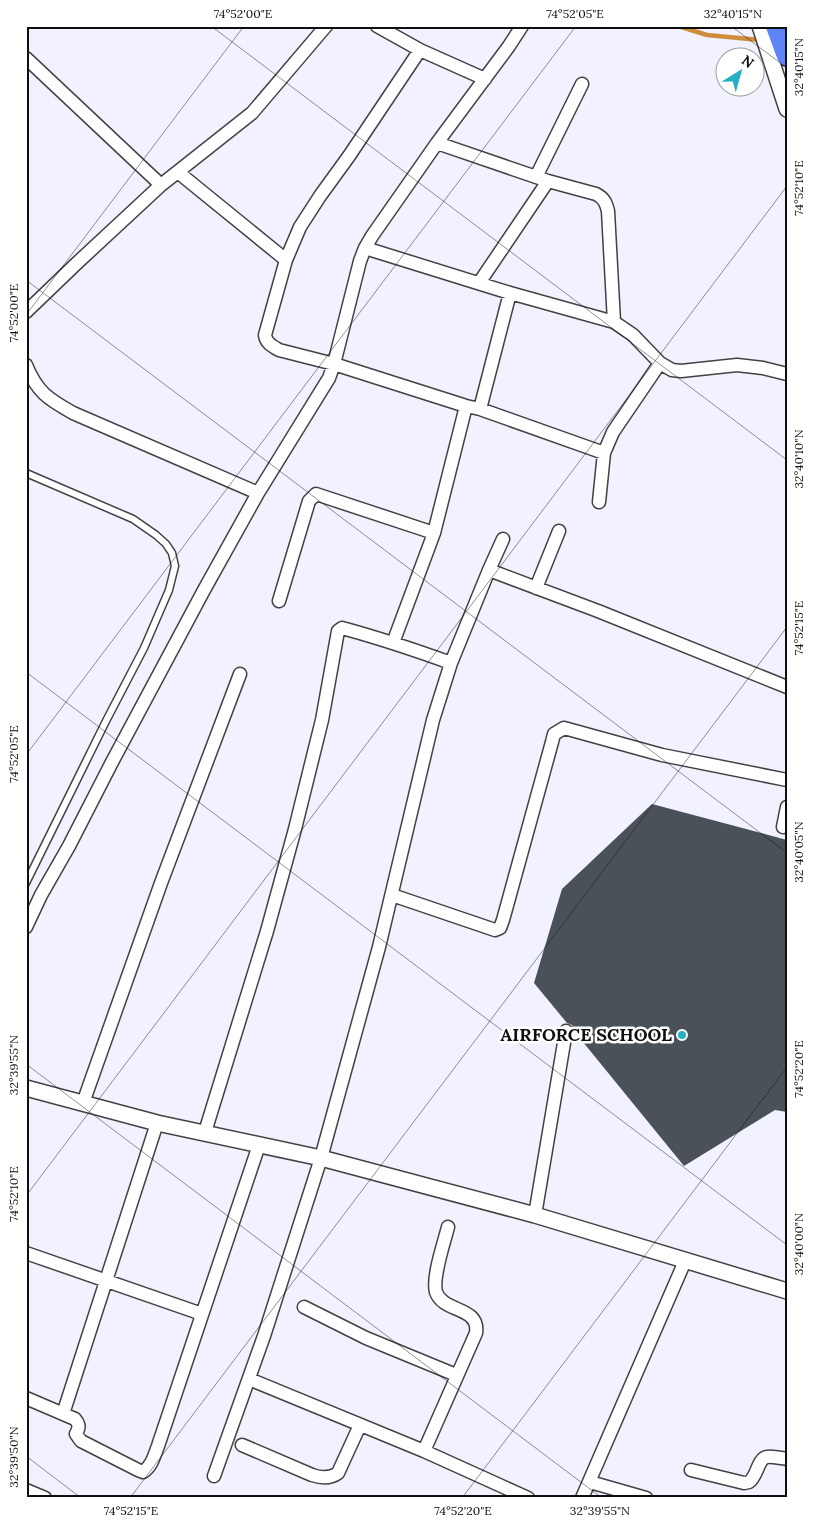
<svg xmlns="http://www.w3.org/2000/svg" width="813" height="1524" viewBox="0 0 813 1524" font-family="Lora,serif">
	<style>
		.lines { fill: none; stroke-linecap: round; stroke-linejoin: round }
		.stream { stroke: #cf8c3a; stroke-width: 4.5 }
		.building { fill: #4b5158 }
		.service-casing { stroke: #424242; stroke-width: 9 }
		.minor-casing { stroke: #424242; stroke-width: 15 }
		.tertiary-casing { stroke: #424242; stroke-width: 18 }
		.trunk-casing { stroke: #202020; stroke-width: 22 }
		.service { stroke: #fff; stroke-width: 6 }
		.minor { stroke: #fff; stroke-width: 12 }
		.tertiary { stroke: #fff; stroke-width: 15 }
		.trunk { stroke: #5f84f8; stroke-width: 20 }
		.ticks { fill: none; stroke: #0f0f0f; stroke-width: 1; stroke-opacity: 0.45 }
		.poi-dot { fill: #24b1c2; stroke: #fff; stroke-width: 2 }
		.labels { text-anchor: middle; stroke-width: 5; stroke-linejoin: round; paint-order: stroke }
		.poi-label { font-size: 18px; font-weight: bold; fill: #0f0f0f; stroke: #fff; text-anchor: end }
		.neatline { fill: none; stroke: #0f0f0f; stroke-width: 2 }
		.ticks-label { font-size: 12px; text-anchor: middle; fill: #0f0f0f }
	</style>
	<rect width="100%" height="100%" fill="#f1f1ff"/>
	<g class="lines">
		<path class="stream" d="M678,26L707,35L760,40"/>
	</g>
	<path class="building" d="M652,804L787,840V1112L775,1110L684,1166L574,1031L572,1025L567,1023L534,983L562,889Z"/>
	<g class="lines">
		<defs>
			<path id="service" d="M26,473L133,519L156,535L166,544L172,553L175,566L169,590L144,648L106,721L26,883"/>
			<path id="minor" d="M377,26L420,50L485,79
				M420,50L349,156L320,196L300,227L286,260L265,335C266,343 272,346 279,350L334,364L466,406L480,409L604,453
				M26,58L161,185
				M437,143L548,181L596,194C604,198 606,203 608,211L614,322
				M179,173L286,260
				M536,177L582,84
				M365,248L510,293L614,322L633,335L660,363L672,370L681,371L737,365L763,368L787,374
				M479,283L548,181
				M26,312L77,263L161,185L252,113L326,26
				M26,365C37,392 48,399 73,413L258,493
				M480,409L510,293
				M599,502L604,453L613,432L660,363
				M489,570L598,611L787,687
				M536,588L559,531
				M279,601L309,501L316,494L434,533
				M393,643L434,533L466,406
				M783,827L787,807
				M392,895L495,930L500,928L503,920L552,742L554,734L564,728L662,755L787,780
				M26,927L41,895L69,846L111,764L204,590L258,493L329,378L334,364L360,261L365,248L372,236L437,143L509,46L522,26
				M83,1103L161,883L240,674
				M205,1132L267,931L295,829L322,720L338,631L342,628C379,638 415,650 451,663
				M535,1215L566,1031
				M26,1253L202,1314
				M304,1307L366,1338L456,1375
				M249,1379L424,1451L528,1498
				M26,1398L75,1419C80,1425 79,1428 76,1434L81,1441L138,1470L143,1472C152,1466 154,1456 158,1446L259,1145
				M63,1414L157,1123
				M242,1445L312,1475C321,1478 330,1479 338,1473L360,1425
				M424,1451L476,1333C480,1306 443,1313 436,1292C432,1277 444,1243 448,1227
				M691,1470L744,1483L749,1482C757,1477 758,1458 767,1457C772,1456 781,1458 787,1459
				M214,1476L264,1336L321,1158L379,947L433,720L451,663L489,570L503,539
				M590,1482L646,1498
				M26,1490L45,1498
				M582,1498L685,1261"/>
			<path id="tertiary" d="M760,26L787,109
				M26,1088L157,1123L321,1158L535,1215L787,1291"/>
			<path id="trunk" d="M776,26L787,56"/>
		</defs>
		<use href="#service" class="service-casing"/>
		<use href="#minor" class="minor-casing"/>
		<use href="#tertiary" class="tertiary-casing"/>
		<use href="#trunk" class="trunk-casing"/>
		<use href="#service" class="service"/>
		<use href="#minor" class="minor"/>
		<use href="#tertiary" class="tertiary"/>
		<use href="#trunk" class="trunk"/>
	</g>
	<path class="ticks" d="M211,26L787,460M731,26L787,68M26,280L787,853M26,315L244,26M26,672L787,1245M26,755L576,26M26,1064L602,1498M26,1196L787,186M26,1456L81,1498M130,1498L787,627M462,1498L787,1067"/>
	<circle class="poi-dot" cx="682" cy="1035" r="5"/>
	<g class="labels">
		<g class="poi-label">
			<text x="672" y="1041">AIRFORCE SCHOOL</text>
		</g>
	</g>
	<rect width="813" height="1524" fill="none" stroke="#ffffff" stroke-width="55"/>
	<g transform="translate(740 72) rotate(37)"><circle r="24" fill="#ffffff" stroke="#9f9f9f"/>
	<path d="M0-4L9 19L0 12L-9 19Z" fill="#24b1c2"/>
	<text y="-8" font-size="14" font-weight="bold" text-anchor="middle" fill="#0f0f0f">N</text>
	</g>
	<rect x="28" y="28" width="758" height="1468" class="neatline"/>
	<g class="ticks-label">
		<text x="243" y="18">74°52'00"E</text>
		<text x="575" y="18">74°52'05"E</text>
		<text x="733" y="18">32°40'15"N</text>
		<text transform="translate(799 67) rotate(-90)" y="4">32°40'15"N</text>
		<text transform="translate(799 188) rotate(-90)" y="4">74°52'10"E</text>
		<text transform="translate(14 313) rotate(-90)" y="4">74°52'00"E</text>
		<text transform="translate(799 459) rotate(-90)" y="4">32°40'10"N</text>
		<text transform="translate(799 628) rotate(-90)" y="4">74°52'15"E</text>
		<text transform="translate(14 754) rotate(-90)" y="4">74°52'05"E</text>
		<text transform="translate(799 852) rotate(-90)" y="4">32°40'05"N</text>
		<text transform="translate(14 1065) rotate(-90)" y="4">32°39'55"N</text>
		<text transform="translate(799 1069) rotate(-90)" y="4">74°52'20"E</text>
		<text transform="translate(14 1194) rotate(-90)" y="4">74°52'10"E</text>
		<text transform="translate(799 1244) rotate(-90)" y="4">32°40'00"N</text>
		<text transform="translate(14 1457) rotate(-90)" y="4">32°39'50"N</text>
		<text x="131" y="1515">74°52'15"E</text>
		<text x="463" y="1515">74°52'20"E</text>
		<text x="600" y="1515">32°39'55"N</text>
	</g>
</svg>
